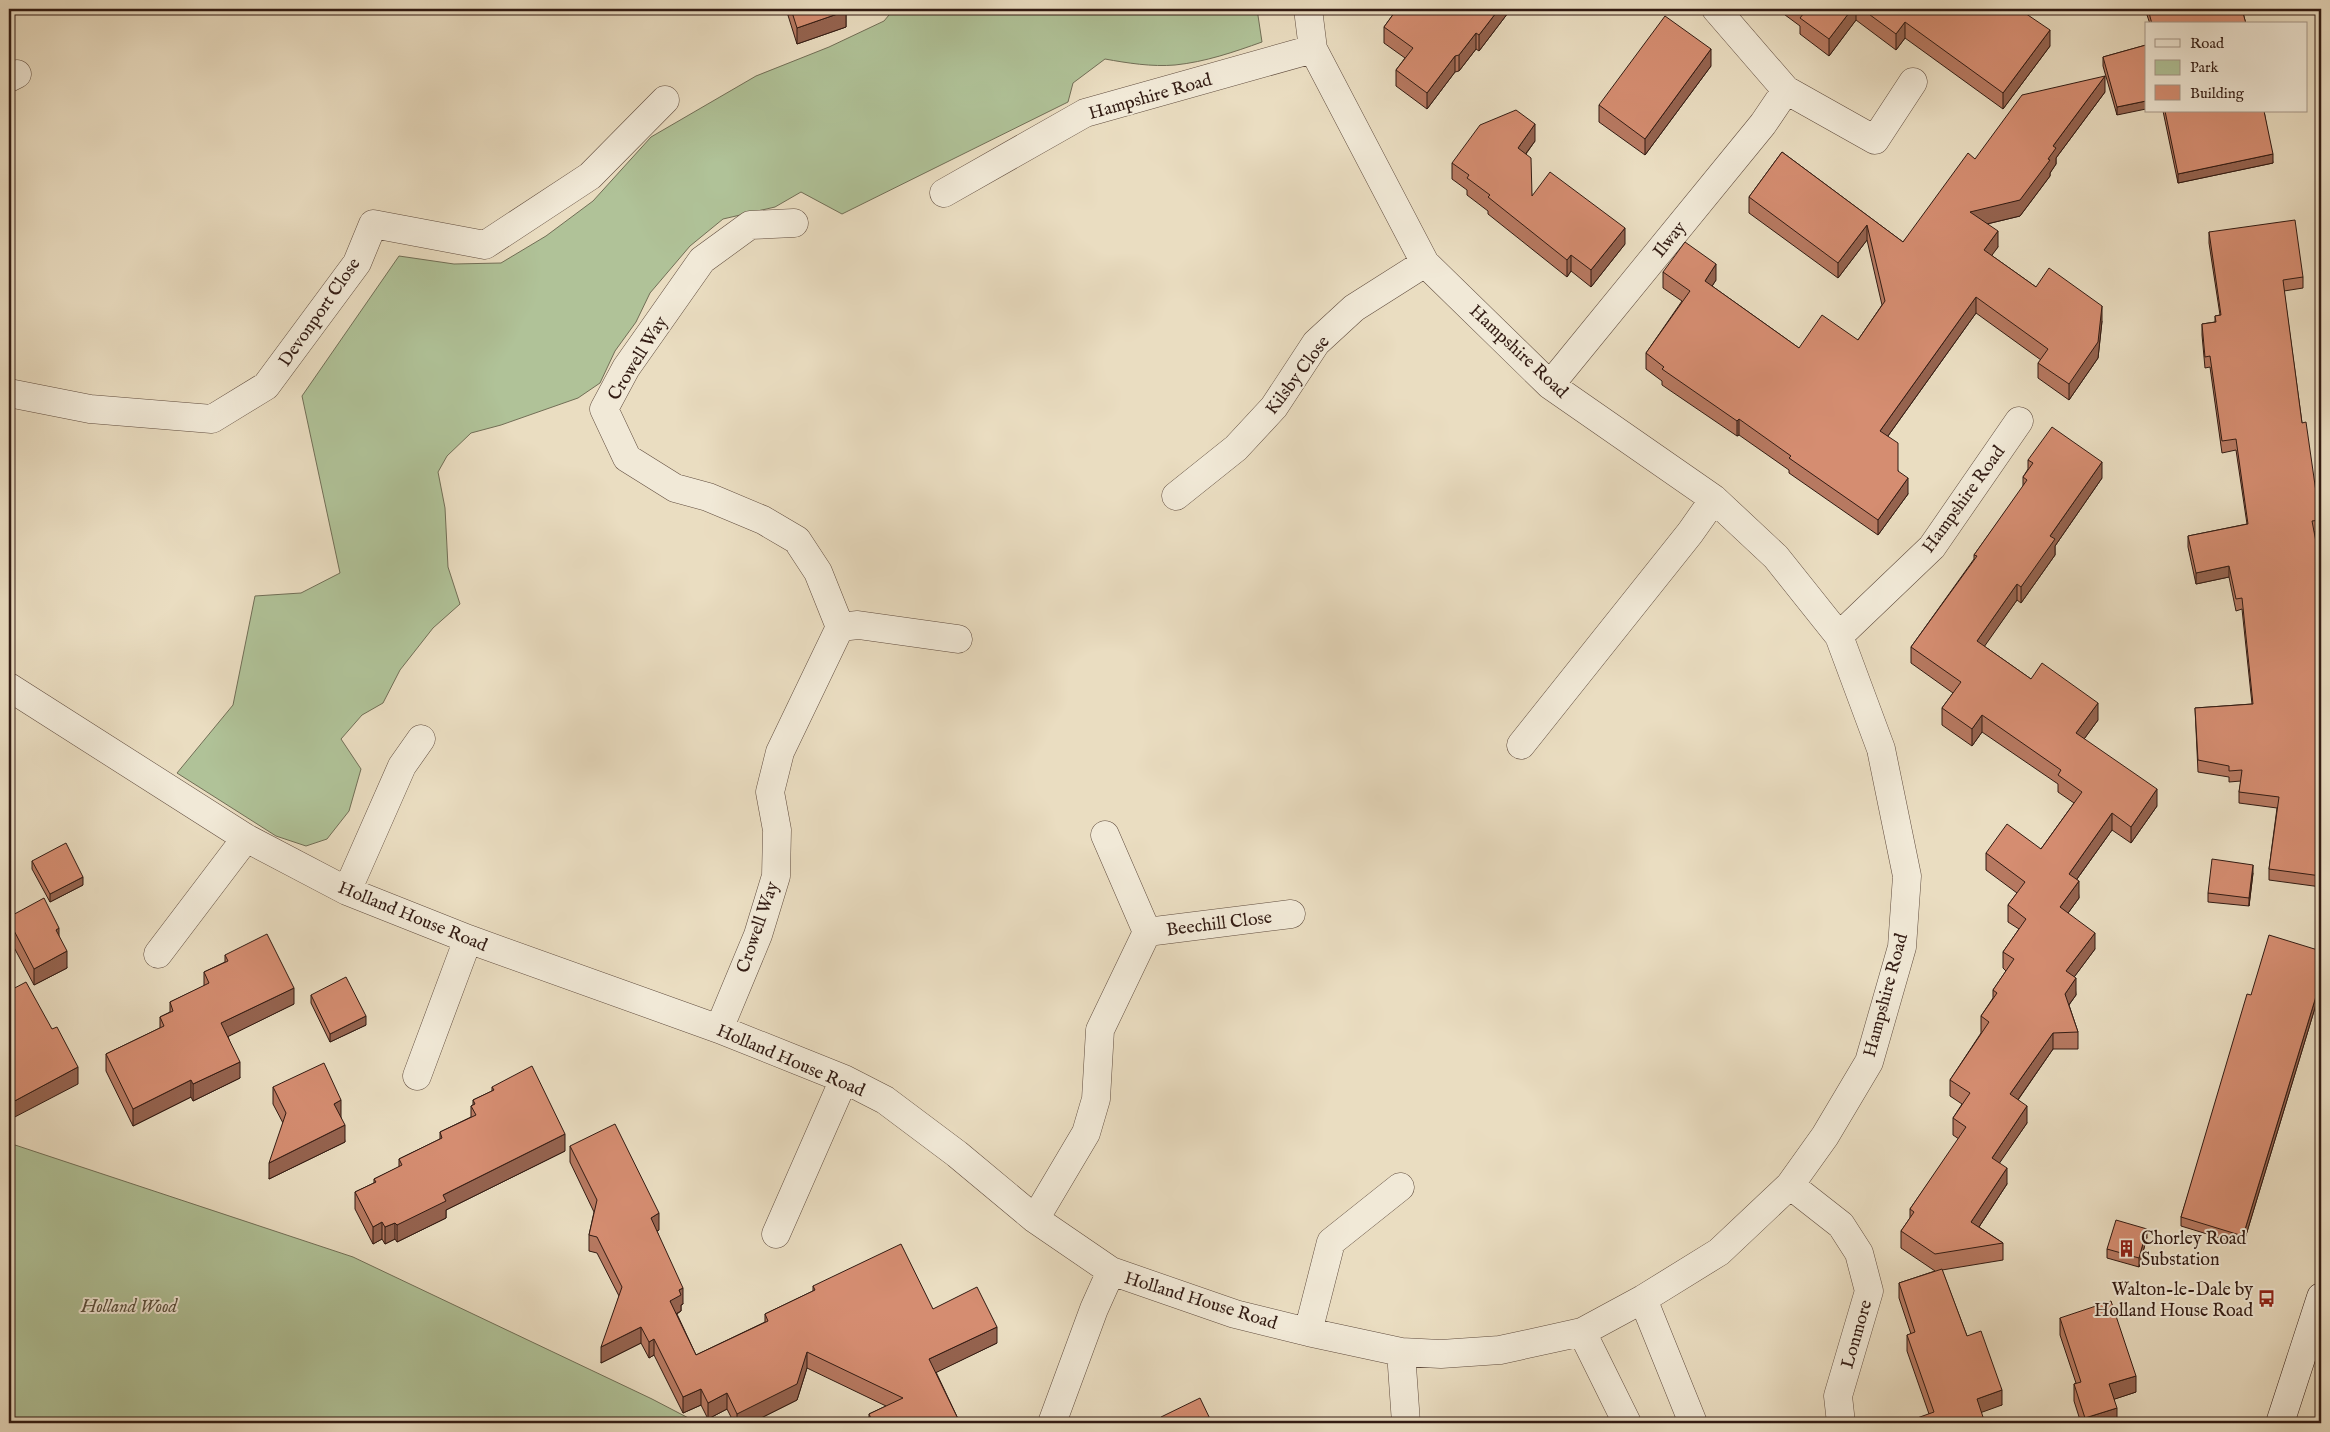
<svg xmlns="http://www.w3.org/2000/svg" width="2330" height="1432" viewBox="0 0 2330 1432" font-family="'IM FELL English',serif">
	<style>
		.green { fill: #b0c298; stroke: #716e56 }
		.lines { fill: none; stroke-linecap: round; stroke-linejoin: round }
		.street-casing { stroke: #604c3e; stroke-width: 29 }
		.secondary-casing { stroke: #321b13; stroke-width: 29 }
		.street { stroke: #f1e9d7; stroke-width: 28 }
		.secondary { stroke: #f1e9d7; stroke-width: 28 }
		.wall { fill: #b77961; stroke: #321b13 }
		.shaded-wall { fill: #95634f; stroke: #321b13 }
		.building { fill: #d58d71; stroke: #321b13 }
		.labels { text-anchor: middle; stroke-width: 4; stroke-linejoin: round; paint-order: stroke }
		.street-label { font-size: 18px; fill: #321b13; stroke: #f1e9d7 }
		.poi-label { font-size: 18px; fill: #321b13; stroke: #f1e9d7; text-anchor: start }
		.park-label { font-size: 18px; font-style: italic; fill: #584d3b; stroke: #f1e9d7 }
	</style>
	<rect width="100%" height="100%" fill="#eaddc1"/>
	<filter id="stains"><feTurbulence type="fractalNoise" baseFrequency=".004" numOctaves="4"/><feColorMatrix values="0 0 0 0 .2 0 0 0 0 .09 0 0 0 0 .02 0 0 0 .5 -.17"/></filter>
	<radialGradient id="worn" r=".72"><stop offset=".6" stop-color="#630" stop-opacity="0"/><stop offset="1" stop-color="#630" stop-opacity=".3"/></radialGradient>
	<path class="green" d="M894,9H1257L1262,42C1234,52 1205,62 1175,65C1152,67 1127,63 1105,59L1073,83L1068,102L842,214L801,192L775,207L723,219L690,246L650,293L636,322L615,351L600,383L578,398L501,425L471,433L447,456L438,472L445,508L448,567L460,604L433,628L400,670L383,703L362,715L341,739L361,769L349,811L327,839L306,846L276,836L177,773L233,705L255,596L301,593L340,573L302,396L399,256L454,264L501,263L546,236L593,201L651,137L756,76L829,47L884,21Z
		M9,1143L353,1257L652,1399L698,1423H9Z"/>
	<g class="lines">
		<defs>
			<path id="street" d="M9,78L17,74
				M1786,90L1875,140L1913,82
				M944,193L1085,113L1313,49
				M794,223L750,225L702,260L626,368L604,409L627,458L675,488L708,497L763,520L797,540L818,572L840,627
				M1550,385L1763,124L1786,90L1716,9
				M9,393L90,409L212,419L266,386L357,263L373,224L485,245L590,176L665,100
				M1176,496L1236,448L1274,407L1316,343L1354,308L1425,263
				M1839,636L1932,547L2019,421
				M9,687L246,838L347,891L468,939L719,1029L844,1079L885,1100L957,1154L1035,1219L1111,1271L1235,1314L1308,1332L1401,1352L1441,1354L1500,1350L1582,1332L1643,1299L1719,1252L1790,1185L1825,1136L1869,1062L1902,947L1907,876L1881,749L1839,636L1776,557L1714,499L1550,385L1425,263L1313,49L1308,9
				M1521,745L1690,533L1714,499
				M1105,835L1147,932
				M347,891L402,766L421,739
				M158,954L246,838
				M719,1029L758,935L776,876L777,830L770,792L780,752L840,627L858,625L958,639
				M417,1076L468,939
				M1790,1185L1841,1225L1859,1253L1869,1291L1838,1396L1841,1423
				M1035,1219L1086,1133L1096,1099L1100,1030L1147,932L1291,914
				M776,1234L844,1079
				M1643,1299L1693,1423
				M1308,1332L1331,1242L1400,1187
				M1582,1332L1627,1423
				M1401,1352L1406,1423
				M1052,1423L1094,1309L1111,1271"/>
			<path id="secondary" d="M2280,1423L2321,1297"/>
		</defs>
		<use href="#street" class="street-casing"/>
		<use href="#secondary" class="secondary-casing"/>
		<use href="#street" class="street"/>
		<use href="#secondary" class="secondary"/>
	</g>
	<path class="wall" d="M786,9H846V27L797,44Z
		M1397,9H1511L1479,51L1476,49L1459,71L1455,72L1427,109L1396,86V70L1405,58L1384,43V27Z
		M1777,9H2019L2050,46L2003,109L1905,38L1896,50L1856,20L1829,56L1800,34V26Z
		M2145,9H2242L2246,24H2150Z
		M2146,45L2117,115L2103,66V57Z
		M1711,66L1645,155L1599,122V105Z
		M2105,92L2056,158V164L2050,173V176L2020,216L1987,224L1998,247L1991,255L2036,287L2102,321L2098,358L2069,400L2038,378V363L2041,360L1976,313L1888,436L1898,471L1908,494L1878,535L1789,473V470L1739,435L1737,436L1662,385V381L1646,369V353L1682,301L1663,288V272L1716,280L1712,286L1799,348L1858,340L1882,305L1867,240L1838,278L1749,213V197L1782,152L1903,242L1975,159Z
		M2163,111H2264L2273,163L2178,183Z
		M1535,141L1526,154L1532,196L1625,244L1591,287L1571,271L1567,277L1488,214V211L1467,195V190L1452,179V163Z
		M2209,232L2303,277V288L2284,291L2302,423L2320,520V531L2314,532L2321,568V887L2269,880V869L2277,808L2239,803V792L2241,781L2229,782V777L2198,772L2195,708L2252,704L2242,609L2236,611L2229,577L2196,584L2188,547V536L2247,524L2236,450L2222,453L2210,367L2205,368L2202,335V324L2215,322V316L2220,315L2209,243Z
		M2028,460L2102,478L2055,546V555L2021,603L2017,600L1984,646L2031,679L2098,720L2084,739L2157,806L2131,843L2112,830L2077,879L2079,898L2068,913L2095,949L2074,977L2076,995L2069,1005L2078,1032V1049H2053L2018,1100L2027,1123L1999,1163L2007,1184L1979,1227L2003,1243V1260L1942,1270L1967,1336L2002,1405L1929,1414L1907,1351V1335L1911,1334L1899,1298V1283L1935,1271L1901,1248V1231L1910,1218V1209L1959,1139L1953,1135V1118L1962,1104L1950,1096V1080L1981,1033V1016L1993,998V990L2006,971L2003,968V952L2019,929L2008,922V905L2017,893L1986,870V853L2041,849L2074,803L2058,792V784L1982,732L1972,746L1942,725V708L1953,693L1911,663V647L1974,559V555L2023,487V477L2028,469Z
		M32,861L83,885L50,902L32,869Z
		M2253,873L2249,906L2208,902V893Z
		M9,917L59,936L67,968L34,985L9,938Z
		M2321,951V988L2243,1245L2181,1226V1217L2251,995Z
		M225,955L294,1004L228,1036L240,1078L193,1101L191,1097L133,1126L106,1071V1054L160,1028V1017L170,1012V1002L204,986V972L225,962Z
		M311,995L366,1025L330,1042L311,1003Z
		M273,1087L341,1117L345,1142L269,1179L283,1123L273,1104Z
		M492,1087L565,1151L446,1210V1218L397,1242L395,1239L385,1244L382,1239L373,1244L355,1209V1192L374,1183V1179L399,1167V1159L440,1139V1132L471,1117V1106L473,1105V1100L492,1091Z
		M570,1146L659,1230L657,1231L683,1304L681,1305V1311L677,1314L696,1355L765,1322V1314L813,1291V1286L933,1309L997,1343L936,1372L960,1423H869V1414L886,1406L807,1368L797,1400L751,1423H734L727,1409L708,1419L701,1405L683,1413L654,1355L649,1358L641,1343L601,1363L619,1296L597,1253L589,1251V1235L594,1212L570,1162Z
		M2147,1237L2139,1267L2107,1258V1249Z
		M2060,1318L2136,1392L2114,1399L2117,1423H2081L2074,1401V1384L2076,1383L2060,1335Z"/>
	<path class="shaded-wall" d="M1499,9H1511L1479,51V35Z
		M1852,9H1856V20L1829,56V39Z
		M846,11V27L797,44V28Z
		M1905,22V38L1896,50V34Z
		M2050,30V46L2003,109V93Z
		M1476,33V49L1459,71V55Z
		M1711,49V66L1645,155V139Z
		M1455,56V72L1427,109V93Z
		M2105,76V92L2056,158V164L2050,173V176L2020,216L1970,228V212L2048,159L2053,146Z
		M2146,101V109L2117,115V107Z
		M1535,124V141L1518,164V148Z
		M2273,154V163L2178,183V174Z
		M1867,225V240L1838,278V263Z
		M1625,228V244L1591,287V270Z
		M1998,231V247L1984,266V250Z
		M1571,255V271L1567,277V260Z
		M1716,264V280L1705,297V281Z
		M1976,297V313L1880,447V431Z
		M2102,306V321L2098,358L2069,400V384Z
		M1739,419V435L1737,436V421Z
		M2102,462V478L2055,546V555L2021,603V587L2050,536Z
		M1908,478V494L1878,535V520Z
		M2229,566V577L2196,584V573Z
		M2017,584V600L1977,657V641Z
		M2098,703V720L2076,750V733Z
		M1982,715V732L1972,746V729Z
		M2157,789V806L2131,843V827Z
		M2112,813V830L2069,890V874Z
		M2253,865V873L2249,906V898Z
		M83,877V885L50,902V894Z
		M2079,881V898L2060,924V907Z
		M59,928V945L56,930Z
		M2095,933V949L2066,988V971Z
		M67,951V968L34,985V969Z
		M2076,978V995L2065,1010V994Z
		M2321,980V988L2243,1245V1236Z
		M294,988V1004L221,1040V1023Z
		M366,1016V1025L330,1042V1034Z
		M2053,1033V1049L2010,1111V1094Z
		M240,1062V1078L193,1101V1084Z
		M78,1067V1084L9,1120V1104Z
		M191,1080V1097L133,1126V1109Z
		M341,1100V1117L334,1120V1104Z
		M2027,1106V1123L1992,1174V1158Z
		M345,1125V1142L269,1179V1163Z
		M565,1134V1151L446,1210V1218L397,1242V1225L443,1195Z
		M2007,1168V1184L1971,1239V1222Z
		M659,1213V1230L651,1234V1218Z
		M382,1222V1239L373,1244V1227Z
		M395,1223V1239L385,1244V1227Z
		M2147,1229V1237L2139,1267V1258Z
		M683,1288V1304L681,1305V1311L670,1317V1301L679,1290Z
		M641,1327V1343L601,1363V1347Z
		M997,1327V1343L929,1376V1359Z
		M654,1339V1355L649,1358V1342Z
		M807,1352V1368L797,1400L751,1423H737V1414Z
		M2136,1376V1392L2109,1401V1384Z
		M701,1389V1405L683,1413V1397Z
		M2002,1390V1405L1977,1414V1399Z
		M727,1393V1409L708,1419V1403Z
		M2117,1408V1423H2085V1418Z"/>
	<path class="building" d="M791,9H846V11L797,28Z
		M1397,9H1499L1479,35L1476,33L1459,55L1455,56L1427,93L1396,70L1413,48L1384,27Z
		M1798,9H1852L1829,39L1800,18L1804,13Z
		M1862,9H2019L2050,30L2003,93L1905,22L1896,34Z
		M2148,9H2242L2246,24H2152Z
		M1665,16L1711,49L1645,139L1599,105Z
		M2146,45V101L2117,107L2103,57Z
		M2105,76L2053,146L2056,148L2048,159L2050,160L2020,200L1970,212L1998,231L1984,250L2036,287L2049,268L2102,306L2098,342L2069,384L2038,363L2048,349L1976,297L1880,431L1898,443V471L1908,478L1878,520L1789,458L1791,456L1739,419L1737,421L1662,369L1664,367L1646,353L1690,291L1663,272L1685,242L1716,264L1705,281L1799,348L1822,315L1858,340L1885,301L1867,225L1838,263L1749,197L1782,152L1903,242L1968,153L1975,159L2022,95Z
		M1516,110L1535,124L1518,148L1531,158L1532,196L1550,172L1625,228L1591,270L1571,255L1567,260L1488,197L1490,195L1467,178L1469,175L1452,163L1480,125Z
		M2165,111H2264L2273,154L2178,174Z
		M2295,220L2303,277L2283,280L2302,423L2306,422L2320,520L2312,521L2321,568V876L2269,869L2279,797L2239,792L2242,770L2229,771V766L2198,760L2195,708L2253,704L2242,598L2236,599L2229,566L2196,573L2188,536L2248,524L2236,439L2222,441L2210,356L2205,357L2202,324L2216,322L2215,316L2221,315L2209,232Z
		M2052,427L2102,462L2050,536L2055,539L2021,587L2017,584L1977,641L2031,679L2042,663L2098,703L2076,733L2157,789L2131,827L2112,813L2069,874L2079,881L2060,907L2095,933L2066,971L2076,978L2065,994L2078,1032L2053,1033L2010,1094L2027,1106L1992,1158L2007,1168L1971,1222L2003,1243L1935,1254L1901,1231L1914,1212L1910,1209L1966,1127L1953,1118L1970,1093L1950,1080L1989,1022L1981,1016L1997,993L1993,990L2014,959L2003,952L2026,919L2008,905L2025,882L1986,853L2007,824L2041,849L2082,792L2058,775L2061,770L1982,715L1972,729L1942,708L1961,682L1911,647L1977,556L1974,555L2027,480L2023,477L2033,463L2028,460Z
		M66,843L83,877L50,894L32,861Z
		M2212,859L2253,865L2249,898L2208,893Z
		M44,898L59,928L56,930L67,951L34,969L9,921V917Z
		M267,934L294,988L221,1023L240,1062L193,1084L191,1080L133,1109L106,1054L164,1026L160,1017L173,1011L170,1002L209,983L204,972L228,961L225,955Z
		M2269,935L2321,951V980L2243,1236L2181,1217L2247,994L2251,995Z
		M346,977L366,1016L330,1034L311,995Z
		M26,982L52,1029L57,1027L78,1067L9,1104V991Z
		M324,1063L341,1100L334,1104L345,1125L269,1163L286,1113L273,1087Z
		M532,1066L565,1134L443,1195L446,1201L397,1225L395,1223L385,1227L382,1222L373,1227L355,1192L376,1182L374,1179L402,1165L399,1159L442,1138L440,1132L476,1115L471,1106L475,1104L473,1100L494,1090L492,1087Z
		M615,1124L659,1213L651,1218L683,1288L679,1290L681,1295L670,1301L696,1355L768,1321L765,1314L815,1290L813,1286L901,1244L933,1309L977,1287L997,1327L929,1359L960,1423H873L869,1414L903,1398L807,1352L797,1384L737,1414L727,1393L708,1403L701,1389L683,1397L654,1339L649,1342L641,1327L601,1347L622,1287L597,1237L589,1235L597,1200L570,1146Z
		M2116,1220L2147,1229L2139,1258L2107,1249Z
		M1942,1269L1967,1336L1981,1331L2002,1390L1977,1399L1985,1423H1903L1934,1412L1907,1335L1915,1332L1899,1283Z
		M2111,1301L2136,1376L2109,1384L2117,1408L2085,1418L2074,1384L2081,1382L2060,1318Z
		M1200,1398L1212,1423H1163L1161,1417Z"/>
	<defs>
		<symbol id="building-bare" viewBox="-9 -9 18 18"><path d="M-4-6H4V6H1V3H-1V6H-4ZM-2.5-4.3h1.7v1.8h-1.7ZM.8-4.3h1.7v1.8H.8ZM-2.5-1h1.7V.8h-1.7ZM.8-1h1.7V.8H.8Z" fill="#8f2418" stroke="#f1e9d7" stroke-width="2.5" paint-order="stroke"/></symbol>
		<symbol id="bus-bare" viewBox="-9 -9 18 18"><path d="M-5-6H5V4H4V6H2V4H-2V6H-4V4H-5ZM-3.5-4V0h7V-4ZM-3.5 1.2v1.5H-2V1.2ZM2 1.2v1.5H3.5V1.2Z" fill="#8f2418" stroke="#f1e9d7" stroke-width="2.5" paint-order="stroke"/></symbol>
	</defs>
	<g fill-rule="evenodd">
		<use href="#building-bare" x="2114" y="1236" width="25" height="25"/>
		<use href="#bus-bare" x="2254" y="1286" width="25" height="25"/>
	</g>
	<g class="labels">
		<g class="street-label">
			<text transform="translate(1150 96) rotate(-16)" y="6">Hampshire Road</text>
			<text transform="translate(1669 239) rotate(-51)" y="6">Ilway</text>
			<text transform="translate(319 312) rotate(-55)" y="6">Devonport Close</text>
			<text transform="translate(1519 351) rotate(43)" y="6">Hampshire Road</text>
			<text transform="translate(637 358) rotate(-58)" y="6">Crowell Way</text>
			<text transform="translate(1297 375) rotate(-53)" y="6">Kilsby Close</text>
			<text transform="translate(1963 499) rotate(-54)" y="6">Hampshire Road</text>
			<text transform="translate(413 916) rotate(22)" y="6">Holland House Road</text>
			<text transform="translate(1219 923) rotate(-7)" y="6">Beechill Close</text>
			<text transform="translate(757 927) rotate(-71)" y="6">Crowell Way</text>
			<text transform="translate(1885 995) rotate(-75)" y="6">Hampshire Road</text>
			<text transform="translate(791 1060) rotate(23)" y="6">Holland House Road</text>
			<text transform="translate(1201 1300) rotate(17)" y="6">Holland House Road</text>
			<text transform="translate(1856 1334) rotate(-74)" y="6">Lonmore</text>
		</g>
		<g class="poi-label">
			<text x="2141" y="1244">Chorley Road<tspan x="2141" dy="21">Substation</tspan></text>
			<text x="2253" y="1295" text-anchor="end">Walton-le-Dale by<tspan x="2253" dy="21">Holland House Road</tspan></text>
		</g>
		<g class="park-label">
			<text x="129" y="1312">Holland Wood</text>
		</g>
	</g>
	<rect width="2330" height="1432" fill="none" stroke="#eaddc1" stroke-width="30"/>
	<rect x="10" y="10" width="2310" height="1412" fill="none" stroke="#321b13" stroke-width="2.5"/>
	<rect x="15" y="15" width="2300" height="1402" fill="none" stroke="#321b13"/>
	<rect x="2145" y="22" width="162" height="90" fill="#f1e9d7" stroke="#a59789"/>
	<rect x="2155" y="39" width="25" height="8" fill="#f1e9d7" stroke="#a59789"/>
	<text x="2190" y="48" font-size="15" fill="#321b13">Road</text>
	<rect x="2155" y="60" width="25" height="15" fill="#b0c298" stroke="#a59789"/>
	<text x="2190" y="72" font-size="15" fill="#321b13">Park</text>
	<rect x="2155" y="85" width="25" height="15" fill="#d58d71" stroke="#a59789"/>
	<text x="2190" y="98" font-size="15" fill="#321b13">Building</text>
	<rect width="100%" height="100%" filter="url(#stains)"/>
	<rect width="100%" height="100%" fill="url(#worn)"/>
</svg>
